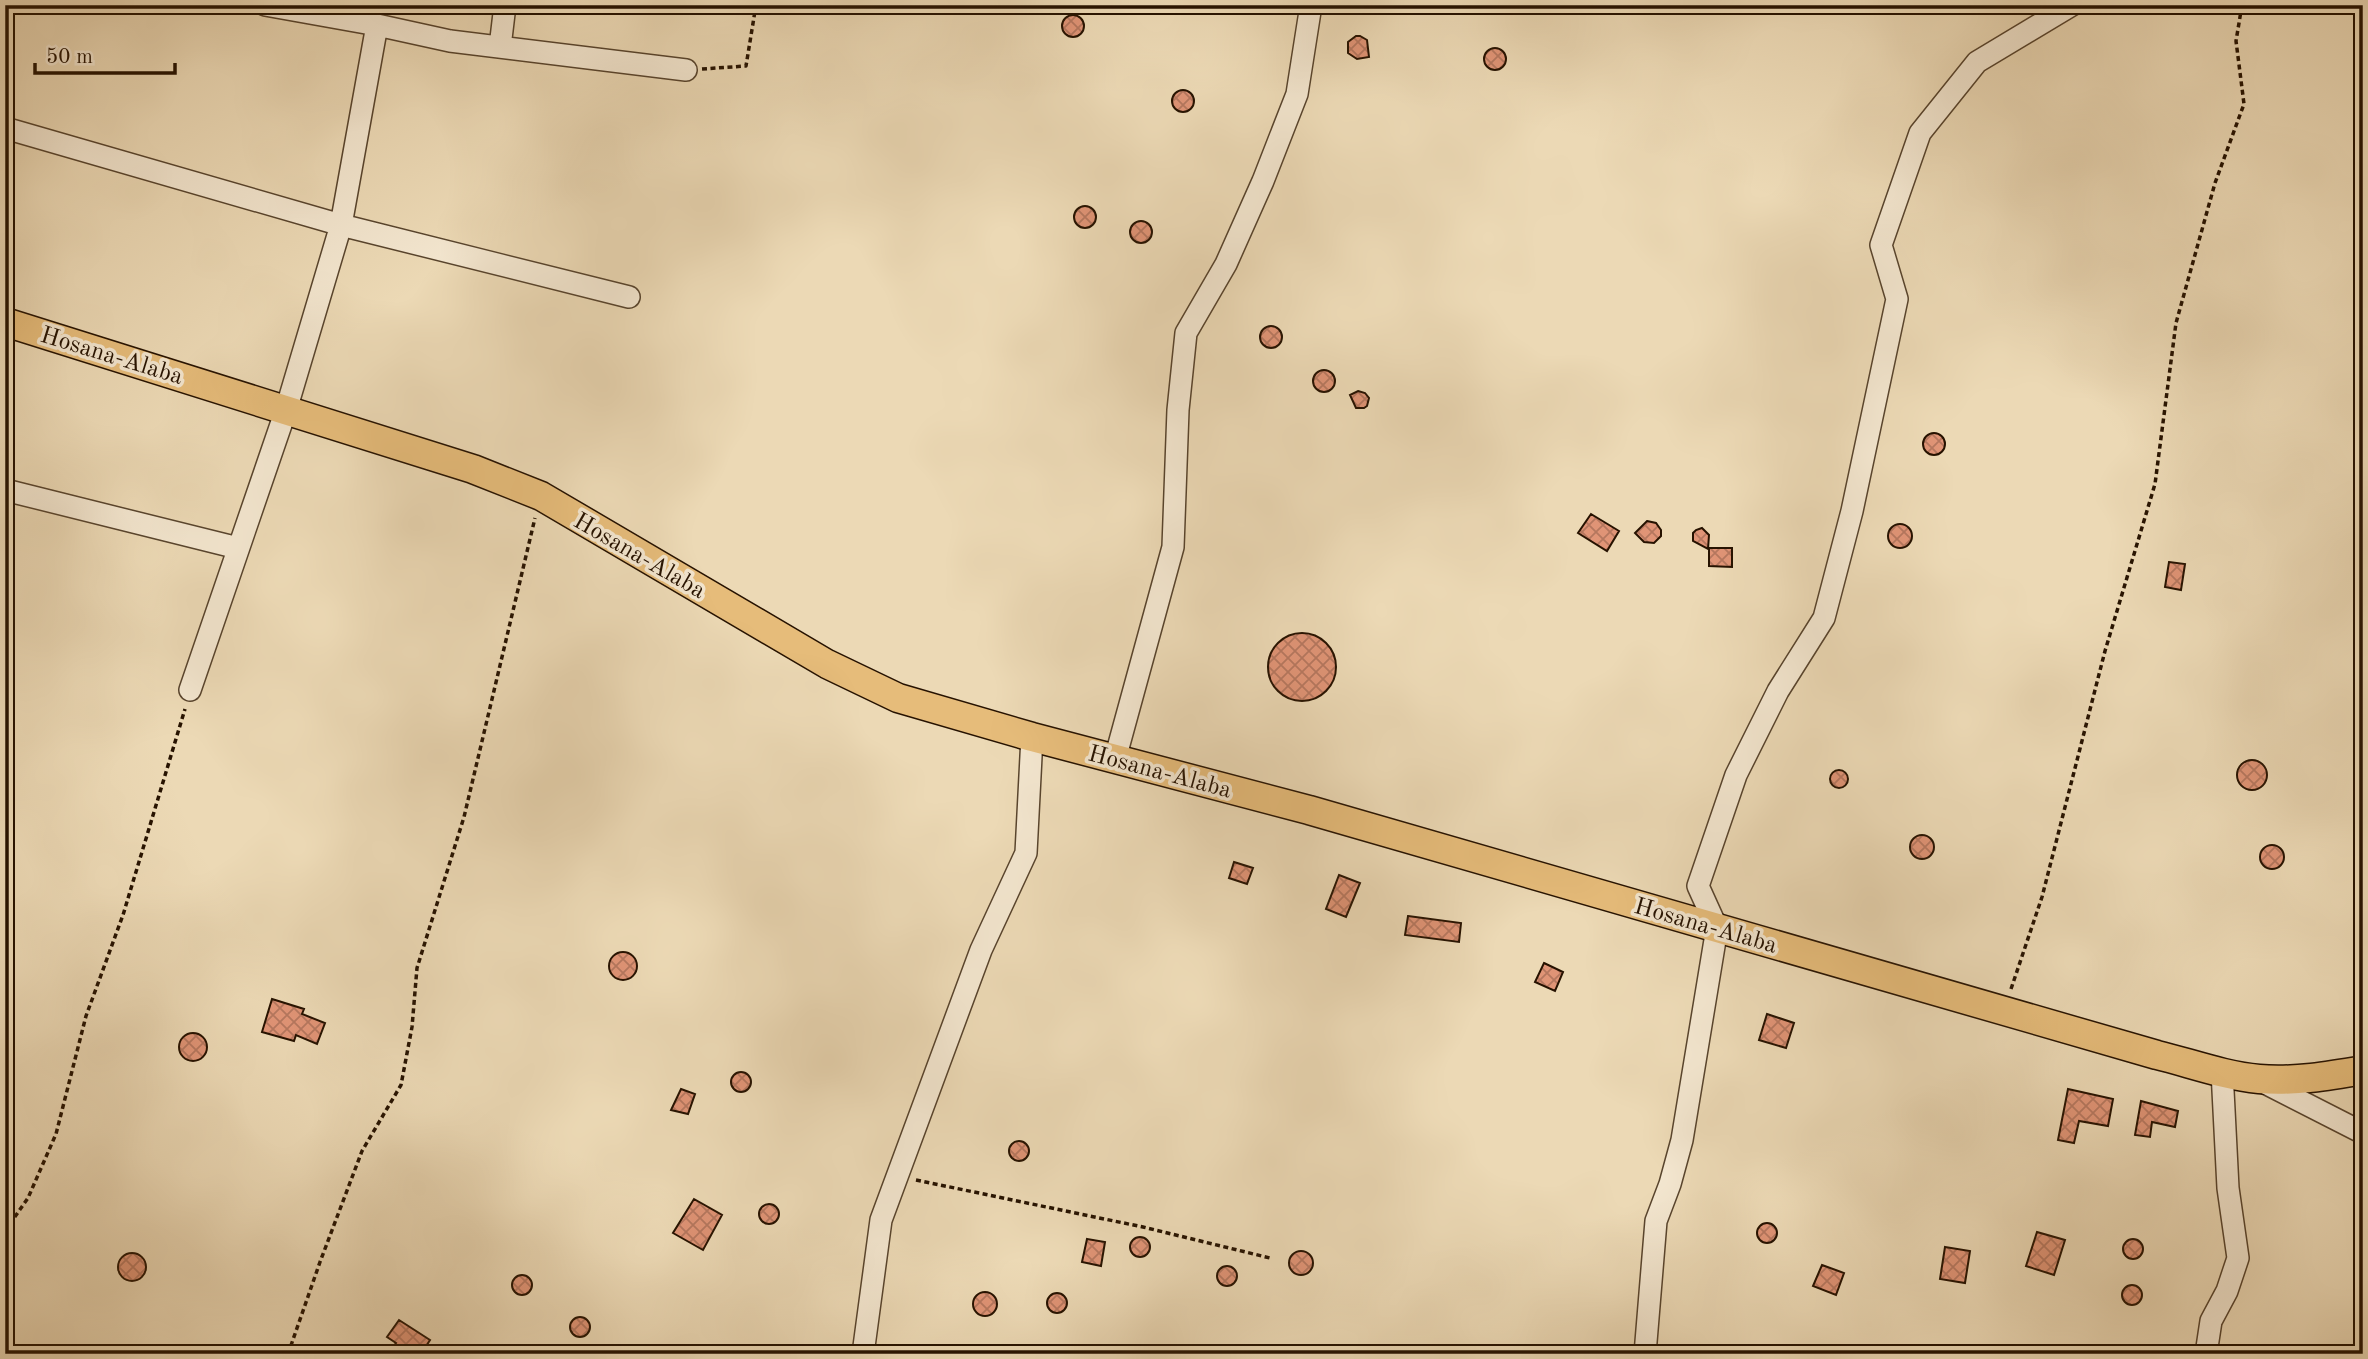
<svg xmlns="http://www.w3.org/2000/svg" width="2368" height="1359" viewBox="0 0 2368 1359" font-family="'Old Standard TT',serif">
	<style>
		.building { fill: url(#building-cross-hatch); stroke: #261200; stroke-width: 2 }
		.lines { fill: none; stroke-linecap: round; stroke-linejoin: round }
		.minor-casing { stroke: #58442d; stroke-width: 24 }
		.major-casing { stroke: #261200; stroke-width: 31 }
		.path { stroke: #261200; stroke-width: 3.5; stroke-dasharray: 5 3.5; stroke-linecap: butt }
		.minor { stroke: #f3e6cf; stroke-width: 21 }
		.major { stroke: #e6bc7a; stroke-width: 28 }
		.labels { text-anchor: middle; stroke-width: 7; stroke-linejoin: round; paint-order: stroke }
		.street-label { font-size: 24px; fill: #261200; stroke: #f3e6cf }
	</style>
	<defs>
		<pattern id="building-cross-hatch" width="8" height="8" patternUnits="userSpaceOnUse" patternTransform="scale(1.75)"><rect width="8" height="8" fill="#e09476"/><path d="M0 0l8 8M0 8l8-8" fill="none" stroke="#b5775e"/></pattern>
	</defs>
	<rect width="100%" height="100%" fill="#ecd9b5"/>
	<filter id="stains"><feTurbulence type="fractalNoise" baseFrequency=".00286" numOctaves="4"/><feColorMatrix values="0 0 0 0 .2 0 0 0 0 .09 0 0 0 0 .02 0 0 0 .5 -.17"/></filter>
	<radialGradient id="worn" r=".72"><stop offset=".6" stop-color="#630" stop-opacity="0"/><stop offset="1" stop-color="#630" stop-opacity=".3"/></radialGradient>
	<path class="building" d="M1062 26a11 11 0 1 1 22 0a11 11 0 1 1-22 0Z
		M1356,36H1360L1367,40L1369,57L1357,59L1348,53V42Z
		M1484 59a11 11 0 1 1 22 0a11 11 0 1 1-22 0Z
		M1172 101a11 11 0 1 1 22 0a11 11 0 1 1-22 0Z
		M1074 217a11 11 0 1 1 22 0a11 11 0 1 1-22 0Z
		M1130 232a11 11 0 1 1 22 0a11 11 0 1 1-22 0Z
		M1260 337a11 11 0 1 1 22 0a11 11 0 1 1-22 0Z
		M1313 381a11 11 0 1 1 22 0a11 11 0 1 1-22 0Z
		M1358,391L1365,393L1369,398L1367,406L1364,408H1356L1350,395Z
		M1923 444a11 11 0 1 1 22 0a11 11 0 1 1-22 0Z
		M1591,514L1619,531L1607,551L1578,533Z
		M1647,521L1656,523L1661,530V536L1654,543L1644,542L1635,533Z
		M1888 536a12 12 0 1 1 24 0a12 12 0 1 1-24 0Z
		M1702,528L1709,535L1708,549L1693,541V533L1696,530Z
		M1709,548H1732V567L1709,566Z
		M2169,562L2185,564L2181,590L2165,587Z
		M1268 667a34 34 0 1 1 68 0a34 34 0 1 1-68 0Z
		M2237 775a15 15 0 1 1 30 0a15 15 0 1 1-30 0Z
		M1830 779a9 9 0 1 1 18 0a9 9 0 1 1-18 0Z
		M1910 847a12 12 0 1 1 24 0a12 12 0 1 1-24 0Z
		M2260 857a12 12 0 1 1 24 0a12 12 0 1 1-24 0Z
		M1234,862L1253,868L1247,884L1229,878Z
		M1339,875L1360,883L1346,917L1326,909Z
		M1408,916L1461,923L1459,942L1405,935Z
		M609 966a14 14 0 1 1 28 0a14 14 0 1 1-28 0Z
		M1544,963L1563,972L1555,991L1535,982Z
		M272,999L304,1009L302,1014L325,1023L317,1044L296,1035L294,1041L262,1032Z
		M1767,1014L1794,1023L1786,1048L1759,1040Z
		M179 1047a14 14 0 1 1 28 0a14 14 0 1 1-28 0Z
		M731 1082a10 10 0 1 1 20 0a10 10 0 1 1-20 0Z
		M681,1089L695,1094L688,1114L671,1110Z
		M2068,1089L2113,1099L2108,1126L2079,1121L2074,1143L2058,1140Z
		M2141,1101L2178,1111L2175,1127L2152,1122L2150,1137L2135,1135Z
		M1009 1151a10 10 0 1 1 20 0a10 10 0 1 1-20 0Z
		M694,1199L722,1215L703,1250L673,1233Z
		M759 1214a10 10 0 1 1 20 0a10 10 0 1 1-20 0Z
		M1757 1233a10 10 0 1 1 20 0a10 10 0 1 1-20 0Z
		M2037,1232L2065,1240L2054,1275L2026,1266Z
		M1130 1247a10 10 0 1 1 20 0a10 10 0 1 1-20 0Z
		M1087,1239L1105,1242L1101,1266L1082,1262Z
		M2123 1249a10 10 0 1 1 20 0a10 10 0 1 1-20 0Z
		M1945,1247L1970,1251L1965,1283L1940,1279Z
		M1289 1263a12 12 0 1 1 24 0a12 12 0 1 1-24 0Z
		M118 1267a14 14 0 1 1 28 0a14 14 0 1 1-28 0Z
		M1822,1265L1844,1273L1836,1295L1813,1286Z
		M1217 1276a10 10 0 1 1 20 0a10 10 0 1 1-20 0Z
		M512 1285a10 10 0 1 1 20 0a10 10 0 1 1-20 0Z
		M2122 1295a10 10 0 1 1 20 0a10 10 0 1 1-20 0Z
		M973 1304a12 12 0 1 1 24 0a12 12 0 1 1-24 0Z
		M1047 1303a10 10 0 1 1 20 0a10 10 0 1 1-20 0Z
		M570 1327a10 10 0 1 1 20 0a10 10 0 1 1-20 0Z
		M399,1320L430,1340L421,1354H388L396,1343L387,1337Z"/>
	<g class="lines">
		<defs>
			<path id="minor" d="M265,5L377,25L450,41L686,70
				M500,47L505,5
				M5,128L341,225L629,297
				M5,490L238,548
				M190,690L286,410L341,225L377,25
				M1115,759L1173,547L1178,410L1186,333L1226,264L1263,181L1297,94L1311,5
				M2263,1082L2363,1133
				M863,1354L881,1220L981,950L1026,853L1032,737
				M1645,1354L1656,1221L1670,1184L1682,1140L1717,928L1698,886L1736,775L1778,691L1824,618L1852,511L1897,299L1881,245L1920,133L1977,62L2072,5
				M2206,1354L2211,1321L2227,1291L2238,1258L2228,1188L2222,1071"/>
			<path id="major" d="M5,322L473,469L541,496L827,664L898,698L1032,737L1309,810L2157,1055C2190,1063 2225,1076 2259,1079C2294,1082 2329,1076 2363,1070"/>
		</defs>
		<use href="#minor" class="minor-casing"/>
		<use href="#major" class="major-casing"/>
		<path class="path" d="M702,69L746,66L756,5
			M2011,989L2042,897L2105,651L2155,484L2176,323L2215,183L2244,104L2236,41L2242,5
			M916,1180L1143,1227L1270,1258
			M5,1231L28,1198L56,1134L86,1016L123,915L185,709
			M288,1354L320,1262L362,1151L401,1085L412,1027L417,968L464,817L535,518"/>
		<use href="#minor" class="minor"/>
		<use href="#major" class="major"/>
	</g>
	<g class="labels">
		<g class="street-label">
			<text transform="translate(112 355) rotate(17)" y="8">Hosana-Alaba</text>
			<text transform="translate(640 555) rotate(30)" y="8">Hosana-Alaba</text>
			<text transform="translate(1160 771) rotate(15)" y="8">Hosana-Alaba</text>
			<text transform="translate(1706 925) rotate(16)" y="8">Hosana-Alaba</text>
		</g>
	</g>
	<rect width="2368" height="1359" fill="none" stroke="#ecd9b5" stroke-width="28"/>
	<rect x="7" y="7" width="2354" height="1345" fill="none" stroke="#261200" stroke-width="3.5"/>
	<rect x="14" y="14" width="2340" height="1331" fill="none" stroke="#261200" stroke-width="2"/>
	<path d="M35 63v10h140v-10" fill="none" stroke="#261200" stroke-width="3.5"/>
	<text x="46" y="63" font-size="21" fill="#261200" stroke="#f3e6cf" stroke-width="5" paint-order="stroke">50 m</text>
	<rect width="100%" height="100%" filter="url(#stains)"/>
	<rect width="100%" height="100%" fill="url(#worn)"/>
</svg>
